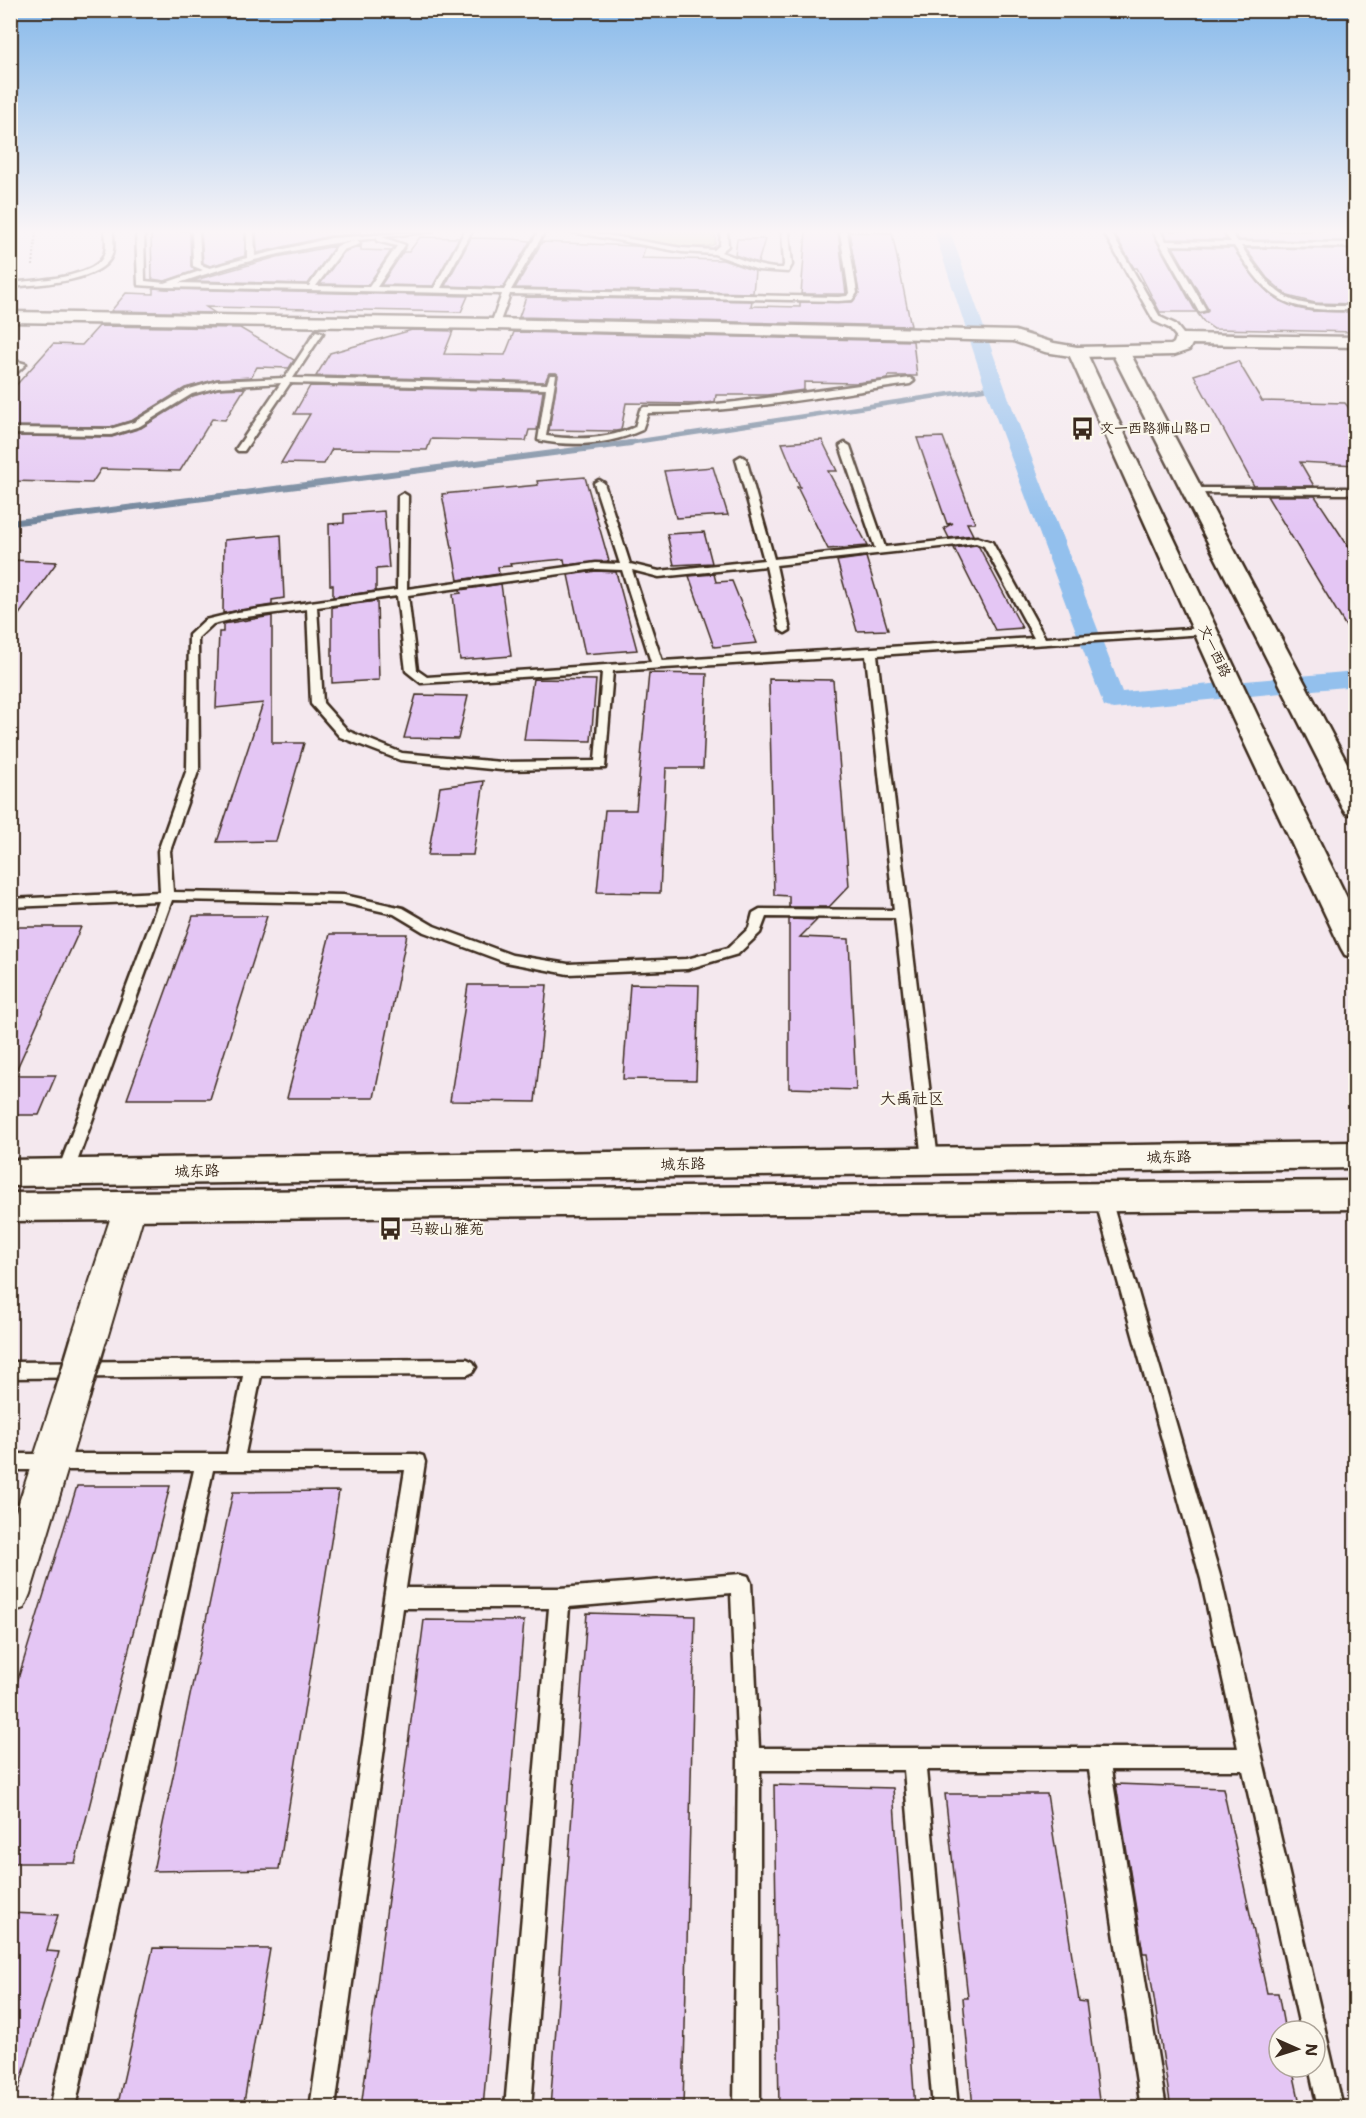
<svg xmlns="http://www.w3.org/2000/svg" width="1366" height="2118" viewBox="0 0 1366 2118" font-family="'Shantell Sans','LXGW WenKai TC',sans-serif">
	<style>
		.green { fill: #cada8e; stroke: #828256; stroke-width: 1.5 }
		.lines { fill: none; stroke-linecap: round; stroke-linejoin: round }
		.stream-far1 { stroke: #70849a; stroke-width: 4.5 }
		.stream { stroke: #70849a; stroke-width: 6 }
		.canal { fill: #93c0ed; fill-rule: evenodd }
		.building { fill: #e4c6f4; stroke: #3b2a1e; stroke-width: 1.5 }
		.lane-casing { stroke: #3b2a1e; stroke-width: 5 }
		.street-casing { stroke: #3b2a1e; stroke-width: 4 }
		.secondary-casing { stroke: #3b2a1e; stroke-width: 5 }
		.primary-casing { stroke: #3b2a1e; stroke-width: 5 }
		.path { stroke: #3b2a1e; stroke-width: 2; stroke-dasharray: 2 2; stroke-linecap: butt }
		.lane { fill: #fbf7ec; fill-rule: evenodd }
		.street { fill: #fbf7ec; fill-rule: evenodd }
		.secondary { fill: #fbf7ec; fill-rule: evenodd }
		.primary { fill: #fbf7ec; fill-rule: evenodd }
		.street-bridge-casing { stroke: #3b2a1e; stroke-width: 39; stroke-linecap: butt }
		.street-bridge { stroke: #fbf7ec; stroke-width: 34 }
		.labels { text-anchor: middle; stroke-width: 4.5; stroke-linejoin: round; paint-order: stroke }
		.far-poi-label { font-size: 14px; fill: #3b2a1e; stroke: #fbf7ec; text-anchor: start }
		.far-street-label { font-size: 14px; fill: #3b2a1e; stroke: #fbf7ec }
		.street-label { font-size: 15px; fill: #3b2a1e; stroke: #fbf7ec }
		.poi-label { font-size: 15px; fill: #3b2a1e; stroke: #fbf7ec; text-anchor: start }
		.neighbourhood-label { font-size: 16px; fill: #3b2a1e; stroke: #fbf7ec }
	</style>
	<rect width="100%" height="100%" fill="#f4e8ee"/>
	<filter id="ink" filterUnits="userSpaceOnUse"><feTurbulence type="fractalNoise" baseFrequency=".0167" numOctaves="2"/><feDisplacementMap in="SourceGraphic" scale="12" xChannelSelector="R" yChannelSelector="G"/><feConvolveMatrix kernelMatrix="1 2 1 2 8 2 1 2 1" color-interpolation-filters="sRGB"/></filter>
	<g filter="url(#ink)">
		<path class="green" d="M587,231H716L715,244C696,255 613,235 587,231Z"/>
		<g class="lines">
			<path class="stream-far1" d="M621,444L996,387"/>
			<path class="stream" d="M10,523L631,443"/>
			<path class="canal" d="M934,231H950L1009,399L1122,692L1356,671V686L1113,709L1104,706L989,399Z"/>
		</g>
		<path class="building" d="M151,231H190L191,266L197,270L165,281L152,279Z
			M201,231H245V256L210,266L203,263Z
			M256,231H360V234L330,236L257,253Z
			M806,231L838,232L846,294H801Z
			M1113,231H1151L1196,312H1160L1137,268H1134Z
			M1163,231H1221L1227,240L1167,239Z
			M1233,231H1345L1355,241L1239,240Z
			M849,232L892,233L911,326L519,317L526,297L752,301L751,306L800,307V302H852L859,293Z
			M420,237L459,238L433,286L381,285L403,252H409Z
			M471,238L513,239L530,241L503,288L445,286Z
			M737,239H765L758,263L735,255Z
			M542,242L635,246L645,247L642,258L723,260L755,271L753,293L515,288Z
			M335,246L308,284L192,281L277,257Z
			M361,246V250L391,251L368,285L320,284L344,252Z
			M1173,247L1233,248L1258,282L1270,294L1296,308L1312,311L1356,312V332L1214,329L1204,322L1198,314L1207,312L1208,309Z
			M1245,248L1356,249V304L1315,303L1288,296L1267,278Z
			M153,288L166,289L468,296L461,312L206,307L215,313L111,311L126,293L153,294Z
			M99,326L240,328L294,360L289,368L257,367L251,377L217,379L185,388L133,420L110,427L10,426V392L53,344L82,345Z
			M412,330L453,331L444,354L505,355L514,332L913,341L917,376H888V379L856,383L804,382V390L767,395H716L715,402L695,404L626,403L621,430L616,431L549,430L558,375L556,373H549L545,382L316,376L330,353Z
			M1238,361L1262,401L1345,403L1356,417V465L1300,462L1314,486H1254L1194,375Z
			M310,386L543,391L537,430H529L526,441L431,439L427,450L332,449L324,464L281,463L310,414H294Z
			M245,388L225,420L212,419L180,471L101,469L92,483L10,481V436L112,437L141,428L193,396L218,389Z
			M943,437L975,523H967L973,535L949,538L944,528L953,523L947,524L917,438Z
			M822,440L837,471H828L868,546L828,549L797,487H800L782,443Z
			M713,467L728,515L676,518L664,471Z
			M585,477L609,561L565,565L564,559L510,564L511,566L498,567L499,574L458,580L442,494L538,485L537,481Z
			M1267,496H1315L1356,558V643Z
			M384,511L389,568L376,569V591L333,597V585H330L329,524L344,523V514Z
			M704,532L712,563L674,565L667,534Z
			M281,535L284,598L272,600V605L223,613L224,540Z
			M976,545L979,547L1022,628L995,630L954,548Z
			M866,557L888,630L857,631L837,561Z
			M10,560L57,562L10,627Z
			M596,571L616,572L637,650L585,654L568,575Z
			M714,574L716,582L732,581L757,643L714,647L689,576Z
			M501,584L511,656L460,660L453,594L461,593L460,590Z
			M377,601L379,680L332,683V607Z
			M272,616V743H304L276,841L217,842L263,703L216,708L219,632H223V624Z
			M649,673L707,674L703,768H666L660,893L597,892L605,810H636Z
			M533,679L596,680L591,741L524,740Z
			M769,679L833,680L849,886L829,907H789V896L774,895Z
			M416,695L468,696L458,739L404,738Z
			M484,781L473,855H428L440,787Z
			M193,916H267L210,1099H127Z
			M789,919L817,920L800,937L849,939L856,1090L789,1088Z
			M10,927H81L14,1075H56L39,1115H10Z
			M330,934H407L374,1098H287Z
			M630,984L699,985L696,1080L623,1079Z
			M468,985H547L535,1102L450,1101Z
			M77,1486H170L75,1863H10V1705Z
			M339,1491L279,1869L153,1871L233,1492Z
			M587,1613L695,1616L683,2108H550Z
			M424,1620L524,1621L483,2108H361Z
			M1116,1784L1223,1788L1267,1993H1278L1285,2031H1279V2067H1292L1301,2108H1171L1147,1953H1143Z
			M774,1785L893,1788L915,2108H779Z
			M945,1794H1047L1079,2001L1086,2002L1100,2108H973L963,1998H968Z
			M10,1913L58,1915L47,1951L59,1952L17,2095L10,2094Z
			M153,1948L270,1949L243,2108H117Z"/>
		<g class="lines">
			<defs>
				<path id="lane" d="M105,231H113C113,240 115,251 110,259C94,283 37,284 10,287V283C33,280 95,279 104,255C107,248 106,239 105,231Z
					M136,231H144L145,281L165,283L203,270L193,266L192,231H199L201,265L210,268L247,258V231H254L255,256L331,238L433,231L382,237L405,245L377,287L434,288L465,231H472L441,288L504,290L539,231H545L511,290L838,297L847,296L849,293L840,231H847L857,293L852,300L838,301L510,294L499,324L495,326L491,324L502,294L166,287L138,285ZM377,238V241L397,246L369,287L316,286L343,250L360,244L357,240L337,246L309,286L179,283C243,261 310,244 377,238Z
					M567,231H583L682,248L714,250L720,245L721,231H727L728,246L721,252C741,259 761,269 783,268L784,265L782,231H789L792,265L788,272L758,270L714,254L682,252Z
					M1103,231H1110L1160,317L1175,324L1187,339L1186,341H1180L1169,328L1154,321Z
					M1153,231H1160L1166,241L1231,242L1223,231H1230L1238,242L1356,243V247L1241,246C1280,303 1287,307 1356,306V310C1285,311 1273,305 1234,246L1169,245L1206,310L1199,312Z
					M316,331L323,333L293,378L547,384L550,375H556L546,436C576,440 607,440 635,427L640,410L644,407H688L736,402L910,378L914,381L910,384C823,396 736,413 648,413L642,430C610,445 572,447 538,440L546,389L290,383L244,451H238L236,449L281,383L218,387L192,394L140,426L111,435L10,434V428L110,429L134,422L186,390L217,381L285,378Z
					M19,362L26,364L10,379V371Z
					M845,443L850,446L885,547L977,537L992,542L1045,638L1205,628L1210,631L1205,634L877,655L938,1160L936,1164H924L922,1160L895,918L766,917L760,933L738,954L687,969L568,974L505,962L424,932L394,914L344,903L172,900L73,1173L71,1177H59L57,1173L159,901L10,907V899L160,892L158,851L187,769L189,635L205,620L238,612L397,590L398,496L403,493L408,496L407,589L596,563L620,564L594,483L599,480L604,483L630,564L659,571L764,560L736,459L741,456L746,459L774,559L875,548L840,446ZM976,543L984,546L1034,638L662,661L632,570L659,577L766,566L780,630L785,633L790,630L776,565ZM596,569L622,570L651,662L427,677L417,670L408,595ZM397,596L406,671L421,683L602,672L595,761L501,762L402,753L348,731L323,703L317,607ZM307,609L311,704L340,737L400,760L501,770L605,768L613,671L866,656L894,910L760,909L753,913L749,928L728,948L687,959L568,964L512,955L434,926L403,908L344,895L173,892L170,851L199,769L198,638L213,624L238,618Z
					M1194,488H1356V494L1191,493V489Z
					M1103,1193L1109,1195L1111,1199L1221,1579L1343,2108H1318L1309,2067H1315V2031H1301L1243,1770H1111L1166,2108H1141L1089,1770H926L958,2108H933L904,1770H760V2108H734L738,1759L731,1593L569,1607L531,2108H505L549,1608H403L335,2108H310L384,1598L405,1470H213L75,2108H50L194,1470H10V1454H227L243,1376L10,1378V1362L467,1359L473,1362L476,1367L473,1372L467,1375L261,1376L245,1454H416L423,1456L425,1462L406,1588H560L741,1574L748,1576L751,1583L759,1748H1238L1201,1579L1095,1199L1097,1195Z"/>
				<path id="street" d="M130,1194L142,1198L146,1207L106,1342L101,1352L88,1357L75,1352L70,1342L114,1207L118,1198Z
					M72,1379L85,1384L90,1395L30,1594L24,1608L10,1613V1530L54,1395L59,1384Z"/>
				<path id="secondary" d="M10,312L495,319L1015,331L1054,343L1077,347L1171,345L1174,343L1177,335L1183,334L1356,337V347L1192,344L1189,350L1174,355L1077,357L1045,352L1013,341L495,329L10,322Z
					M1356,1142V1168L10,1186V1160Z
					M1356,1181V1209L10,1221V1193Z"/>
				<path id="primary" d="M1077,347L1083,348L1086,352L1259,719L1356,916V958L1345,955L1341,948L1233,719L1068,352L1071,348Z
					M1121,348L1127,349L1130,353L1356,780V815L1346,813L1342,807L1112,353L1115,349Z"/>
			</defs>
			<use href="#lane" class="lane-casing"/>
			<use href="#street" class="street-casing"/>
			<use href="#secondary" class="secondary-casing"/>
			<use href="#primary" class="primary-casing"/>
			<path class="path" d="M33,266L36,231"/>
			<use href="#lane" class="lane"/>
			<use href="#street" class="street"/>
			<use href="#secondary" class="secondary"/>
			<use href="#primary" class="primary"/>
			<defs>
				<path id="street-bridge" d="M72,1395L88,1342"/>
			</defs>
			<use href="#street-bridge" class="street-bridge-casing"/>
			<use href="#street-bridge" class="street-bridge"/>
		</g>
	</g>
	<linearGradient id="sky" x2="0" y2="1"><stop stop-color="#86b9ea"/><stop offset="0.44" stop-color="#faf5f7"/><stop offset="1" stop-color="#faf5f7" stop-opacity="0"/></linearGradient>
	<rect width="1366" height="527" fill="url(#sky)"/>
	<defs>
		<symbol id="bus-bare" viewBox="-9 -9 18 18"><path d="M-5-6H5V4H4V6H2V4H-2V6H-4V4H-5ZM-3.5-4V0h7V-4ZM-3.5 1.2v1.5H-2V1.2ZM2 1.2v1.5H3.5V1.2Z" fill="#3b2a1e" stroke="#fbf7ec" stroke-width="2.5" paint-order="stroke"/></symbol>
	</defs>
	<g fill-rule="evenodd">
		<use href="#bus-bare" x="1066" y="412" width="33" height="33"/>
		<use href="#bus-bare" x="374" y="1212" width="33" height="33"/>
	</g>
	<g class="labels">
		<g class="far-poi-label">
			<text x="1100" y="433">文一西路狮山路口</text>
		</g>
		<g class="far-street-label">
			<text transform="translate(1215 651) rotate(65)" y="5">文一西路</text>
		</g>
		<g class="street-label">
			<text transform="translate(1169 1157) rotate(-1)" y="5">城东路</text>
			<text transform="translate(683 1164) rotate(-1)" y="5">城东路</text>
			<text transform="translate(197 1171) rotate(-1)" y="5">城东路</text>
		</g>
		<g class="poi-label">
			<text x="409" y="1234">马鞍山雅苑</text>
		</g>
		<g class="neighbourhood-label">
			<text x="912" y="1104">大禹社区</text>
		</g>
	</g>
	<rect width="1366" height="2118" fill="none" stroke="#fbf7ec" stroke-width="36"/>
	<rect x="18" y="18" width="1330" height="2082" fill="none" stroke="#3b2a1e" stroke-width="2" filter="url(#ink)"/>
	<g transform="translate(1297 2049) rotate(93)"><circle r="28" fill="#fbf7ec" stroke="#aea59a" stroke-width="1.5"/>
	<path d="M0-4.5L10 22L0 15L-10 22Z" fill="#3b2a1e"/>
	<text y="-9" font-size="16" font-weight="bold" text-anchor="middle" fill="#3b2a1e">N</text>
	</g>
</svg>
